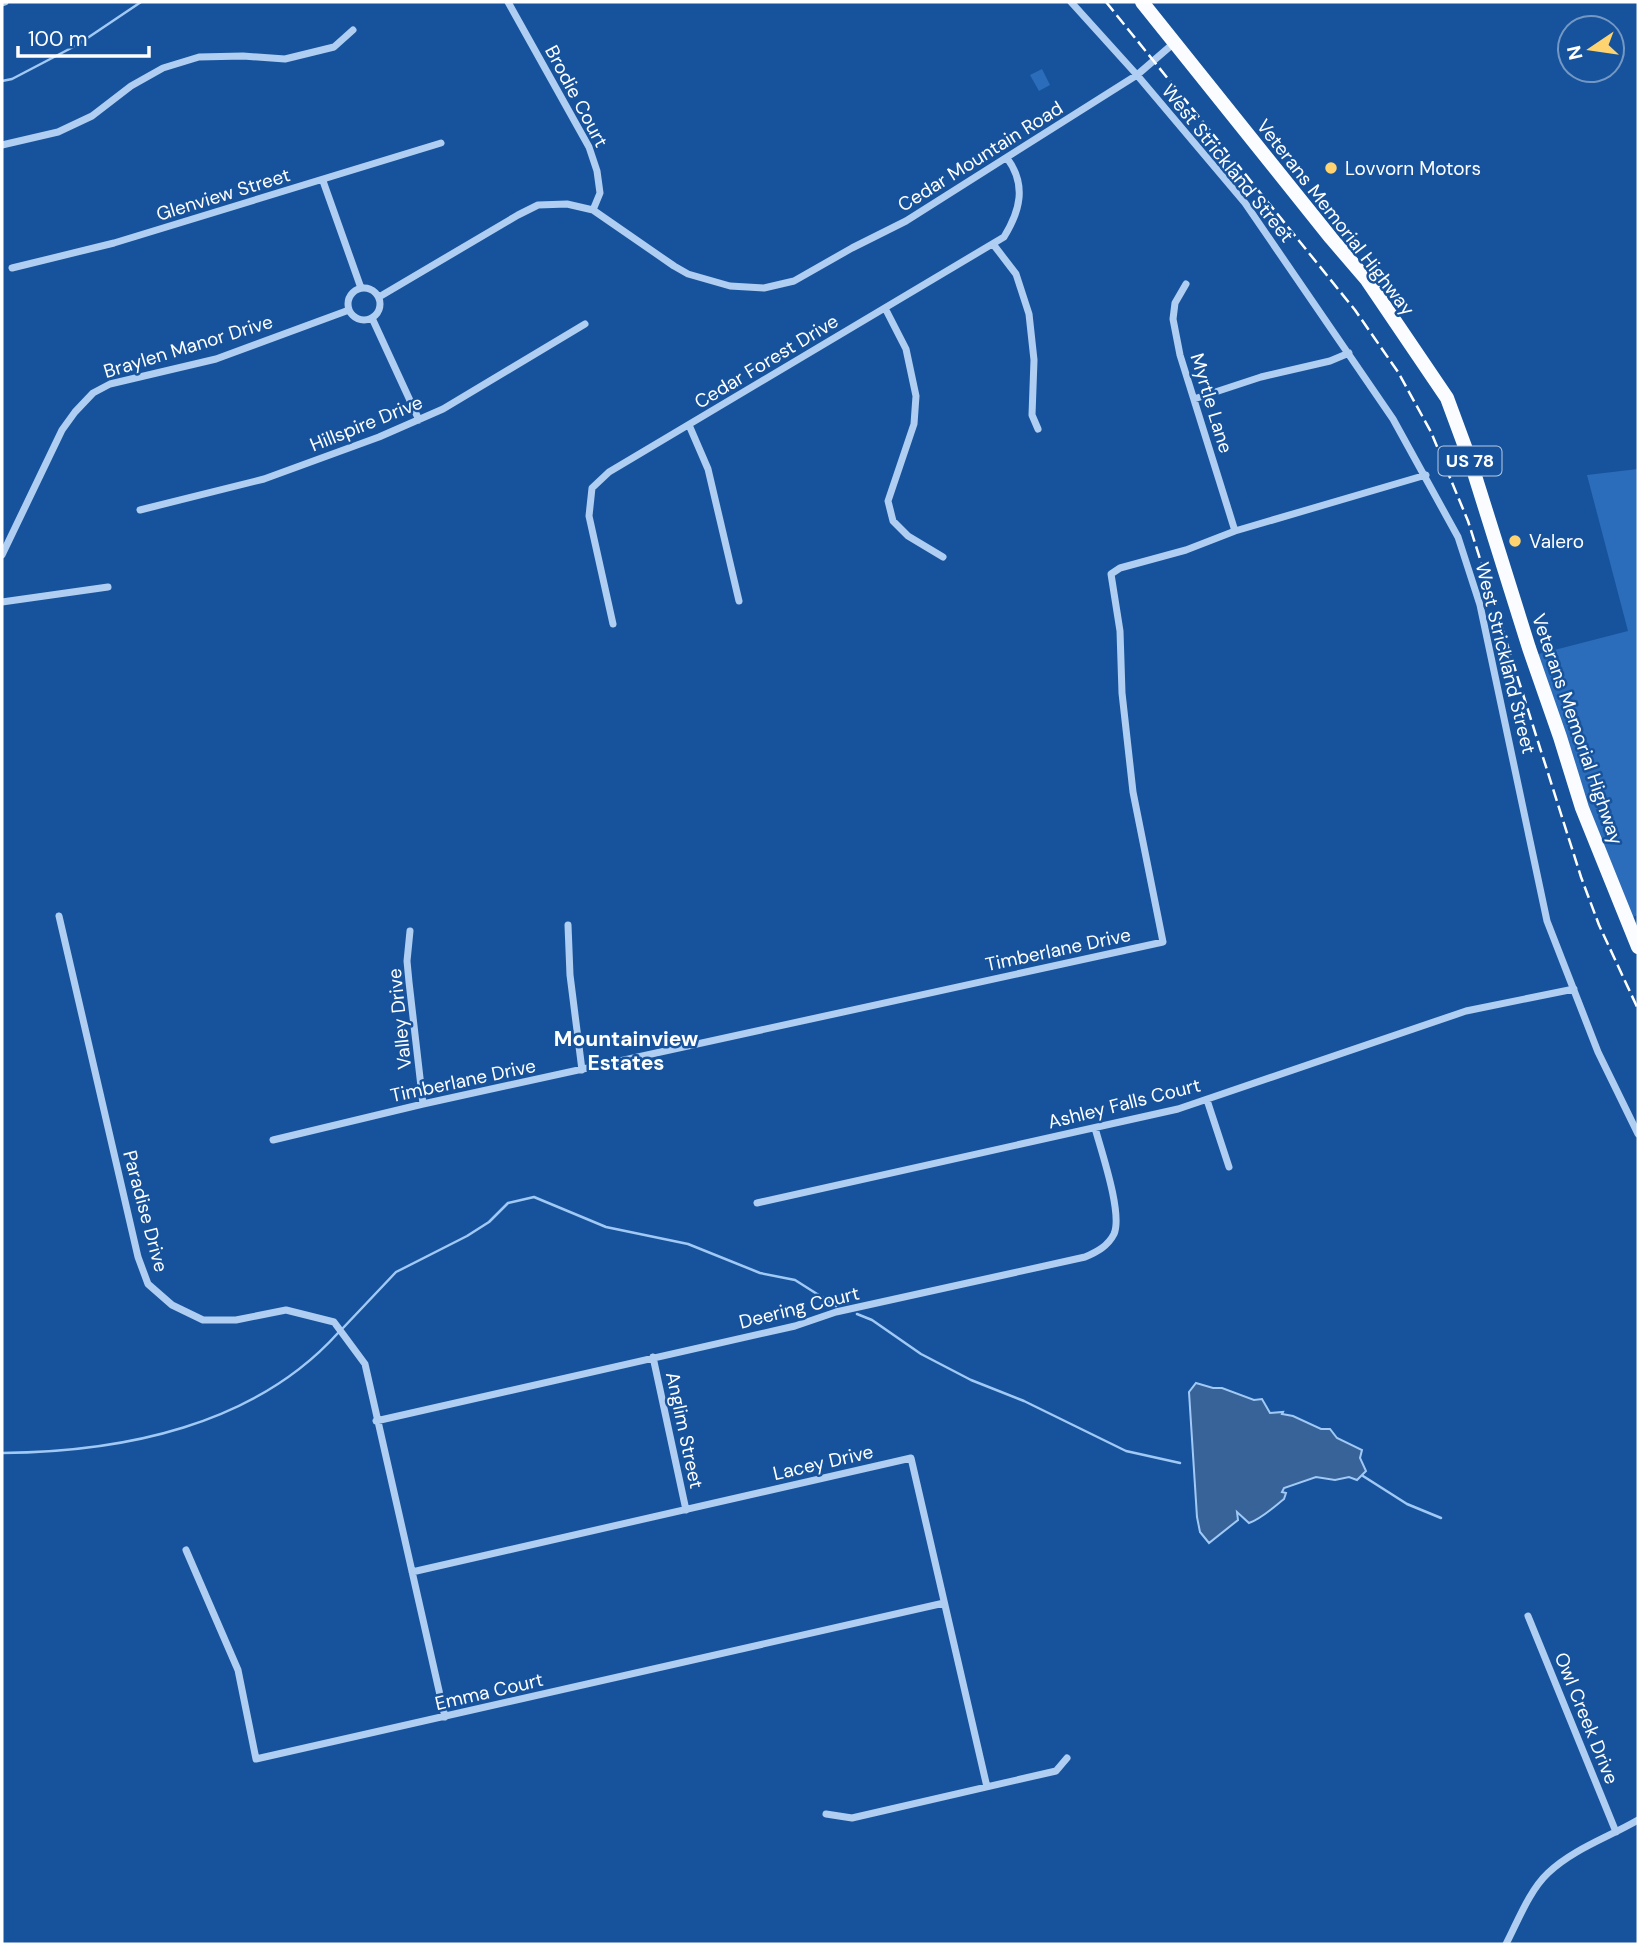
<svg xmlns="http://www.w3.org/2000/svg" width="1640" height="1946" viewBox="0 0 1640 1946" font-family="'DM Sans',sans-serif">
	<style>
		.green { fill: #2b6dba }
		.water { fill: #386398; stroke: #a1c9f5; stroke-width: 2 }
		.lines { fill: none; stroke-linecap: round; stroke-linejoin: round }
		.stream { stroke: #a1c9f5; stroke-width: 2.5 }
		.minor { stroke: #afcef2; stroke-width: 7 }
		.primary { stroke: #fafcff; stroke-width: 14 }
		.rail { stroke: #fff; stroke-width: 2.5; stroke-dasharray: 12 5; stroke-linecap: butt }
		.poi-dot { fill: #ffd470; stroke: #17539c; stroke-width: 2.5 }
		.labels { text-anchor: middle; stroke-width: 5; stroke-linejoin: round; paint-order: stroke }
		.shield { fill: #17539c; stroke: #b9cbe1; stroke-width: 2 }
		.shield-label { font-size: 18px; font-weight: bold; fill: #fff }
		.street-label { font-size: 19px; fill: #fff; stroke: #17539c }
		.poi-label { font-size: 19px; fill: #fff; stroke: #17539c; text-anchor: start }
		.neighbourhood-label { font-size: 21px; font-weight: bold; fill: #fff; stroke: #17539c }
	</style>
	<rect width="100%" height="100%" fill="#17539c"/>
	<path class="green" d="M1042,69L1050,85L1039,91L1030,75Z
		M1638,469V915L1625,920L1535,655L1628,631L1587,475Z"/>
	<path class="water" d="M1196,1383L1213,1388H1222L1254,1400L1262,1399L1270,1413L1283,1412L1282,1414L1293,1416L1321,1429H1330L1337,1438L1362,1450L1360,1458L1366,1471L1357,1480L1349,1477L1335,1480L1316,1477L1284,1488L1282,1492L1286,1493L1284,1499C1274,1507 1261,1519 1249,1523L1237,1512L1238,1520L1209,1543L1200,1532L1197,1517L1189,1392Z"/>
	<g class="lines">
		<path class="stream" d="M2,81L12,79L77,45L141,2
			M857,1314L872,1320L921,1354L971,1380L1024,1401L1126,1451L1180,1463
			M343,1328L396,1272L467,1236L489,1222L508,1203L534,1197L606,1227L688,1244L760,1273L795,1280L836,1306
			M2,1453C122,1452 254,1426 338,1333
			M1363,1476L1407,1504L1441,1518"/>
		<path class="minor" d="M508,2L589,147L597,171L600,193L593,210
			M1071,2L1137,75L1245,203L1393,419L1458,537L1480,605L1547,921L1598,1052L1638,1134
			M2,3L5,2
			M2,145L58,132L92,116L131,86L163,68L199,57L243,56L285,59L334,47L353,30
			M323,181L361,288
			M993,244L1016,274L1029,314L1034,360L1032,415L1038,429
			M12,268L114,243L441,143
			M1186,284L1175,303L1173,319L1180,355L1235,531
			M348 304a16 16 0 1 1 32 0a16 16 0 1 1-32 0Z
			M379,297L518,215L538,205L567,204L593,210L674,266L688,274L730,286L764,288L794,281L852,248L906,221L1137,75L1174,43
			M885,308L906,349L916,396L914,424L888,501L893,521L908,536L943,557
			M372,318L419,420
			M1194,399L1261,377L1330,361L1349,353
			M689,425L708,469L739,601
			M140,510L264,479L379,437L443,409L585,324
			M2,555L62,430L75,412L93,393L110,384L216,359L349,310
			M2,602L108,587
			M613,624L589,516L592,488L609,472L1004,237C1020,211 1027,185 1007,158
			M59,916L138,1257L148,1284L172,1305L203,1320H236L286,1310L334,1322L365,1364L445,1717
			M568,925L570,975L582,1070
			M410,931L407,961L409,982L423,1104
			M1207,1100L1229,1167
			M273,1140L423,1104L1163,942L1133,792L1122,693L1120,631L1111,574L1120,568L1186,550L1235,531L1426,475
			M757,1203L1178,1109L1466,1011L1574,989
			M653,1357L686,1510
			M376,1421L795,1326L836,1312L1085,1257C1097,1252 1108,1246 1114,1234C1123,1214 1101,1150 1095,1128
			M186,1550L238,1670L256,1759L944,1603
			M412,1572L911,1458L987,1787
			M1528,1616L1616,1832
			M826,1814L852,1818L1056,1771L1067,1758
			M1506,1944C1518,1921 1529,1891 1548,1873C1573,1849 1609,1837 1638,1820"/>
		<path class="primary" d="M1142,2L1331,238L1367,280L1447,398L1471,463L1529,648L1560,737L1582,808L1638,947"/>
		<path class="rail" d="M1106,2L1355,310L1398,372L1431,432L1468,521L1581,877L1599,925L1638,1009"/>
	</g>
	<g class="poi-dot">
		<circle cx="1331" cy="168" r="7"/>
		<circle cx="1515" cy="541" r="7"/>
	</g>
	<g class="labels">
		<rect class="shield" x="1438.5" y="446.5" width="63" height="29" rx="5"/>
		<g class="shield-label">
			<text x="1470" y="467">US 78</text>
		</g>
		<g class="street-label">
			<text transform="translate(577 96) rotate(62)" y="7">Brodie Court</text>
			<text transform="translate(980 156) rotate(-32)" y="7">Cedar Mountain Road</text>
			<text transform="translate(1228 163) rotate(51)" y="7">West Strickland Street</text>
			<text transform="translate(223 194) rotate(-17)" y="7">Glenview Street</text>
			<text transform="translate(1336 217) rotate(52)" y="7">Veterans Memorial Highway</text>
			<text transform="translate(188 346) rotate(-17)" y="7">Braylen Manor Drive</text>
			<text transform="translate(766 361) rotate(-31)" y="7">Cedar Forest Drive</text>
			<text transform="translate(1212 403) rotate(73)" y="7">Myrtle Lane</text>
			<text transform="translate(366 423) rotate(-22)" y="7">Hillspire Drive</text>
			<text transform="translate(1506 658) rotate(76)" y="7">West Strickland Street</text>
			<text transform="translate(1578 729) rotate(71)" y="7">Veterans Memorial Highway</text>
			<text transform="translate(1058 949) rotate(-12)" y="7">Timberlane Drive</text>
			<text transform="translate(399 1019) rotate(-96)" y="7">Valley Drive</text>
			<text transform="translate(463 1080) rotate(-12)" y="7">Timberlane Drive</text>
			<text transform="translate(1124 1103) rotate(-14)" y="7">Ashley Falls Court</text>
			<text transform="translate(146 1211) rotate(75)" y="7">Paradise Drive</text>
			<text transform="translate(799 1307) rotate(-14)" y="7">Deering Court</text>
			<text transform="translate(685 1430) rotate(78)" y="7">Anglim Street</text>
			<text transform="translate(823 1462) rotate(-13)" y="7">Lacey Drive</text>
			<text transform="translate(489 1691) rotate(-13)" y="7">Emma Court</text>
			<text transform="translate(1587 1718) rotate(68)" y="7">Owl Creek Drive</text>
		</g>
		<g class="poi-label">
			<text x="1345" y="175">Lovvorn Motors</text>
			<text x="1529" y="548">Valero</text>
		</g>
		<g class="neighbourhood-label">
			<text x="626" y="1046">Mountainview<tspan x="626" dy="24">Estates</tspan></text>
		</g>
	</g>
	<rect width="1640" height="1946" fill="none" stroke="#ffffff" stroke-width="7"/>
	<g transform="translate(1591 49) rotate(257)"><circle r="33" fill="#17539c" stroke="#7498c4" stroke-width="2"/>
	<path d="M0-5L12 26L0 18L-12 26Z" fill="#ffd470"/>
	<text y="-10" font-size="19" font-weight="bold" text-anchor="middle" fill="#ffffff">N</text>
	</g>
	<path d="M18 46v10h131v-10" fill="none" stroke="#ffffff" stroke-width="3.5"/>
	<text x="28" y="46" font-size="21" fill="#ffffff" stroke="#17539c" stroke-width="5" paint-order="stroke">100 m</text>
</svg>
